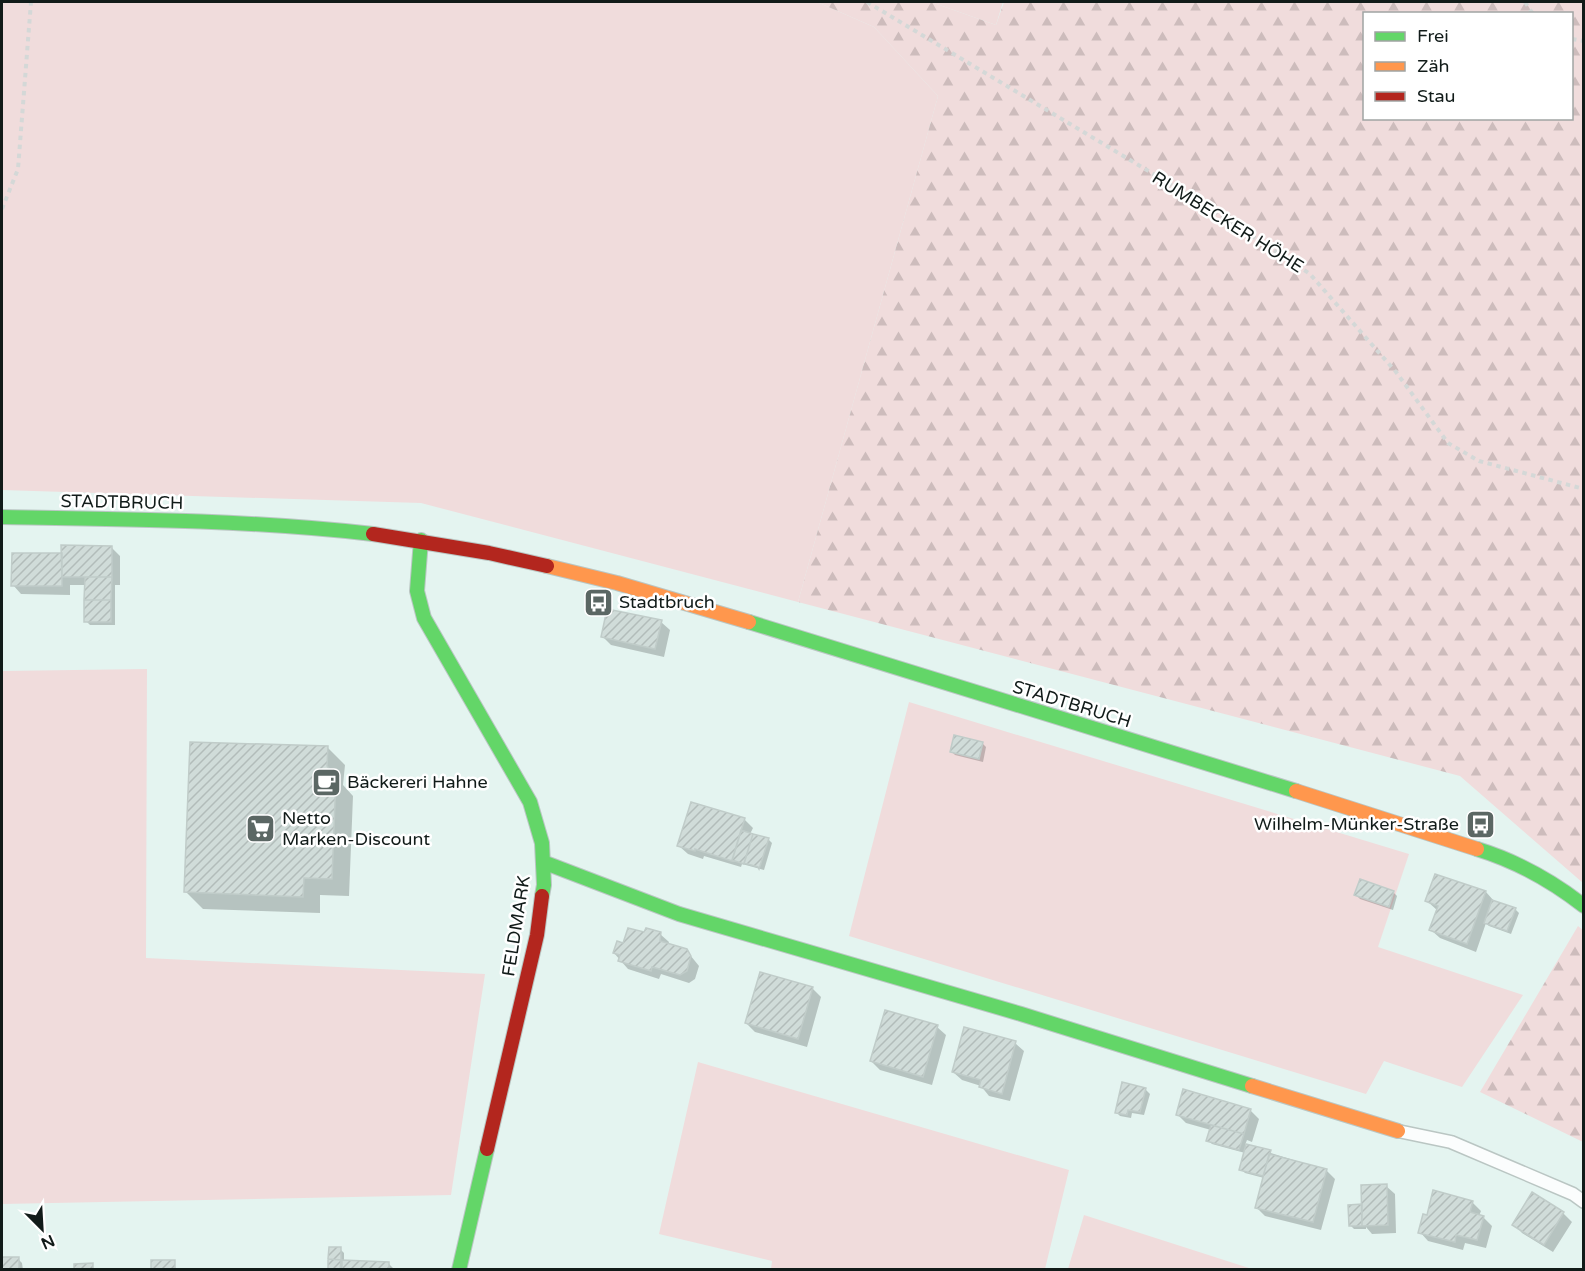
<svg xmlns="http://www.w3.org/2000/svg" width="1585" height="1271" viewBox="0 0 1585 1271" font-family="'Varela Round',sans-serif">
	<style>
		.grass { fill: #f0dcdc }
		.forest { fill: url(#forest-firs); fill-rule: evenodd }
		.shadow { fill: #0003 }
		.building { fill: url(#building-hatch); stroke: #c0ccc9; stroke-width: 1.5 }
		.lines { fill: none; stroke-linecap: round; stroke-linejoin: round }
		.lane-casing { stroke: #bac6c3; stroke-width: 15 }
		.fast-casing { stroke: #bac6c3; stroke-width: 16 }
		.slow-casing { stroke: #bac6c3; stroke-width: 16 }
		.jam-casing { stroke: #bac6c3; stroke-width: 16 }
		.path { stroke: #d4d8d7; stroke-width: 4; stroke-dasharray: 4.5 4.5; stroke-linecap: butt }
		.lane { stroke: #fbfdfd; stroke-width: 12 }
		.fast { stroke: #63d668; stroke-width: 14 }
		.slow { stroke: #ff974d; stroke-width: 14 }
		.jam { stroke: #b3261e; stroke-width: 14 }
		.labels { text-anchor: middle; stroke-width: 5; stroke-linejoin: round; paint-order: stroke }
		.street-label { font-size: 18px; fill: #111b19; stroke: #fff }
		.poi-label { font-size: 18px; fill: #111b19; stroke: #fff; text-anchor: start }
	</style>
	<defs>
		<pattern id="forest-firs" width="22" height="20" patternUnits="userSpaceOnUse" patternTransform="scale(1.5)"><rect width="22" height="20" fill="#f0dcdc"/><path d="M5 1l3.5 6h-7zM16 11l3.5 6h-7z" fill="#cdbcbc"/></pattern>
		<pattern id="building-hatch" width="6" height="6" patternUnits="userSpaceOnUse" patternTransform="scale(1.5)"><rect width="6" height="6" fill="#d0dcd9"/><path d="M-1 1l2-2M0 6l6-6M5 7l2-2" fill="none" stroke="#b2bcba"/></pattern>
	</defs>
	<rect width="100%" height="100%" fill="#e4f4f0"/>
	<path class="grass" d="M2,2H817L874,27L938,96L798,602L421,503L2,490Z
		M931,2H1003L996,25Z
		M147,669L146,958L485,974L451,1195L2,1204V671Z
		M909,702L1409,854L1378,947L1523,995L1462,1087L1384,1061L1366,1094L849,936Z
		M698,1062L1069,1170L1045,1269H771L772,1261L659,1234Z
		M1084,1215L1252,1269H1068Z"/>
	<path class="forest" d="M817,2H931L996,25L1004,2H1583V883L1460,776L798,602L938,96L874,27ZM1364,14H1572V118H1364Z
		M1578,926L1584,931L1583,1142L1480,1092Z"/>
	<path class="shadow" d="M111,547L120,556V585H115V625H90L86,621V585H70V595L21,594L13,585L63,555Z
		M661,622L670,630L664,657L611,645L603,637Z
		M982,743L986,747L983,762L955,755L951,751Z
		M327,747L345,765L343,785L353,796L349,896L320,895V913L203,909L186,892Z
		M744,819L753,828L750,834L768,839L772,843L764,870L742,864L741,867L704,856L703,859L688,854L679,846Z
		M1436,875L1486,892L1494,901L1515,909L1519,913L1511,934L1489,926L1486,923L1476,952L1440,938L1431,930L1438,911L1427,901Z
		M1393,892L1397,896L1393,910L1360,899L1356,895Z
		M645,934H660L669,942L668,945L686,950L699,966L695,979L689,983L661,974L659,979L628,969L614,953L624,945Z
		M761,974L813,989L821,997L807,1047L755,1032L746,1023Z
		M937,1027L946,1035L932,1085L880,1070L871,1061Z
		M1015,1043L1024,1051L1010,1101L989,1096L981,1086L962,1080L953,1072Z
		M1123,1084L1146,1090L1150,1094L1144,1115L1132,1113L1131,1118L1120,1116L1116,1112Z
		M1250,1110L1259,1119L1252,1142L1247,1140L1245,1145L1326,1170L1335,1179L1321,1230L1265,1216L1256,1207L1264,1178L1245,1173L1241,1169L1245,1153L1212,1144L1208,1140L1211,1130L1186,1123L1177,1114Z
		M1386,1186L1395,1194L1396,1233L1372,1234L1366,1227V1229H1354L1350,1225L1363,1208Z
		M1533,1194L1563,1213L1572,1222L1553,1252L1522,1233L1514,1224Z
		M1472,1202L1481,1211L1479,1216L1483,1217L1492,1226L1486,1248L1465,1243L1463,1250L1428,1241L1420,1232Z
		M340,1249L344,1253V1261L388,1263L395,1270H330Z
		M2,1259H18L22,1263L23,1270H2Z"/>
	<path class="building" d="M61,545L112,546V577H62Z
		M12,553H62V586H11Z
		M85,577H112L111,600H84Z
		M84,600H111V622H84Z
		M607,609L662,620L655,649L601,637Z
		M954,735L983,742L979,759L950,752Z
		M190,742L328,746L327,766L336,777L332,879L304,878L303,897L184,892Z
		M691,802L745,818L732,861L695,849V851L677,846Z
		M741,830L753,834L744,864L732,860Z
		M753,834L769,838L759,869L758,867L744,863Z
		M1435,874L1486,891L1467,944L1429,930L1438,906L1425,901Z
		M1360,879L1394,891L1389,907L1354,895Z
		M1492,900L1516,908L1507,931L1484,923Z
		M628,928L644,932L646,928L661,932L660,941L687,949L691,956L687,971L680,975L652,967L651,971L618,961L620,955L613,953L617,941L623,943Z
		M760,972L813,987L798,1039L745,1023Z
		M885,1010L938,1025L923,1077L870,1061Z
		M964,1027L1016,1041L1002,1094L979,1087L981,1080L952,1072Z
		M1122,1082L1146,1088L1140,1112L1128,1110L1127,1115L1115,1113Z
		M1183,1089L1251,1109L1244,1134L1176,1115Z
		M1211,1125L1244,1134L1239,1150L1206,1141Z
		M1246,1144L1271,1150L1263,1176L1239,1170Z
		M1269,1154L1327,1169L1313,1222L1255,1208Z
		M1387,1184L1388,1225L1362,1226L1361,1185Z
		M1433,1190L1473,1201L1470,1212L1484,1216L1477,1240L1456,1235L1455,1242L1418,1233L1423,1214L1427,1215Z
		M1532,1192L1564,1212L1544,1245L1512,1225Z
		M1362,1204V1226H1349L1348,1205Z
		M329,1247H341V1260L328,1259Z
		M2,1257H19V1270H2Z
		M328,1259L341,1260L340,1270H328Z
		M151,1260H175V1270H151Z
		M342,1260L389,1262V1270H342Z
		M93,1263V1270H74V1264Z"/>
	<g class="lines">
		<defs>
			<path id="lane" d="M1398,1131L1451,1142L1573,1194L1584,1202"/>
			<path id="fast" d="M2,517C126,519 249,520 373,534
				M421,540L417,591L424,618L530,802L542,843L544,885L542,896
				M749,622L1296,791
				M1477,849C1516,861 1552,881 1584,906
				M543,862L679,914L1021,1014L1252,1086
				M459,1270L487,1149"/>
			<path id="slow" d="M547,566L617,583L749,622
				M1296,791L1477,849
				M1252,1086L1398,1131"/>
			<path id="jam" d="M373,534L489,553L547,566
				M487,1149L537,935L542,896"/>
		</defs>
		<use href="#lane" class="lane-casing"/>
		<use href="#fast" class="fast-casing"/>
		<use href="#slow" class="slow-casing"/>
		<use href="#jam" class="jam-casing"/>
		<path class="path" d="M867,2L1205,205L1310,274L1396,372L1448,443L1479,461L1584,489
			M1525,2L1533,14
			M1572,39L1584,41
			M2,209L18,169L31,2"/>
		<use href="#lane" class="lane"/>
		<use href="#fast" class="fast"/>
		<use href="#slow" class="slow"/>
		<use href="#jam" class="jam"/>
	</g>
	<defs>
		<symbol id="bus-square" viewBox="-11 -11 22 22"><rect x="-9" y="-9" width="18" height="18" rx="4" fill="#5b6764" stroke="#fff"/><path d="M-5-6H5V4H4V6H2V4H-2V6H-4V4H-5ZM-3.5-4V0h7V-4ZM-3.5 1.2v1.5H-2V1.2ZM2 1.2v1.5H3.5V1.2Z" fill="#fff"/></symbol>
		<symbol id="cafe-square" viewBox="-11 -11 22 22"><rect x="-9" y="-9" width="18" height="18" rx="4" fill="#5b6764" stroke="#fff"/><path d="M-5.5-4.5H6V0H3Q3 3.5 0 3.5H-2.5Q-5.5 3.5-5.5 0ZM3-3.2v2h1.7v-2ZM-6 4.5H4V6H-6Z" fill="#fff"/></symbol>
		<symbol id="supermarket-square" viewBox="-11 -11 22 22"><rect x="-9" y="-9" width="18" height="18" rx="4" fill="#5b6764" stroke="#fff"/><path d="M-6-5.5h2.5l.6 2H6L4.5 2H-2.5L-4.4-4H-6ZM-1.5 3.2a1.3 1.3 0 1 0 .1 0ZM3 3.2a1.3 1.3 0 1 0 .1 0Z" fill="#fff"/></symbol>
	</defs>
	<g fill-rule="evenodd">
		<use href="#bus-square" x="582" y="586" width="33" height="33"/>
		<use href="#cafe-square" x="310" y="766" width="33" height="33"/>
		<use href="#bus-square" x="1464" y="808" width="33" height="33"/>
		<use href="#supermarket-square" x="244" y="812" width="33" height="33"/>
	</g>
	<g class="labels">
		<g class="street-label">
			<text transform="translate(1228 222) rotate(32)" y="6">RUMBECKER HÖHE</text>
			<text transform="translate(122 502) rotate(1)" y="6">STADTBRUCH</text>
			<text transform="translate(1072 704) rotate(17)" y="6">STADTBRUCH</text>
			<text transform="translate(516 926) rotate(-81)" y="6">FELDMARK</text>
		</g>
		<g class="poi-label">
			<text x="619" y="608">Stadtbruch</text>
			<text x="347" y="788">Bäckereri Hahne</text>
			<text x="282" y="824">Netto<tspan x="282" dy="21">Marken-Discount</tspan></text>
			<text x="1459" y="830" text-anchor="end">Wilhelm-Münker-Straße</text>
		</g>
	</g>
	<rect width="1585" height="1271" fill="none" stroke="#111b19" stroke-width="6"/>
	<rect x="1363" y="12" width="210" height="108" fill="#ffffff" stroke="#a0a4a3" stroke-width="1.5"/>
	<rect x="1375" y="32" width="30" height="9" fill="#63d668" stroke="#a0a4a3" stroke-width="1.5"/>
	<text x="1417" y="42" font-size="18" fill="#111b19">Frei</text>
	<rect x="1375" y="62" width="30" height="9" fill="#ff974d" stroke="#a0a4a3" stroke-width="1.5"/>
	<text x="1417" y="72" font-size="18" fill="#111b19">Zäh</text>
	<rect x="1375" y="92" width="30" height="9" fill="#b3261e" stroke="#a0a4a3" stroke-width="1.5"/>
	<text x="1417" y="102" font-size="18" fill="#111b19">Stau</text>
	<g transform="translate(42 1229) rotate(156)" stroke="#ffffff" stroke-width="4.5" paint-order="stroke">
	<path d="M0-4.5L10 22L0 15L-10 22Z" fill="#111b19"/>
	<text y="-9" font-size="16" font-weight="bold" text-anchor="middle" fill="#111b19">N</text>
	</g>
</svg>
